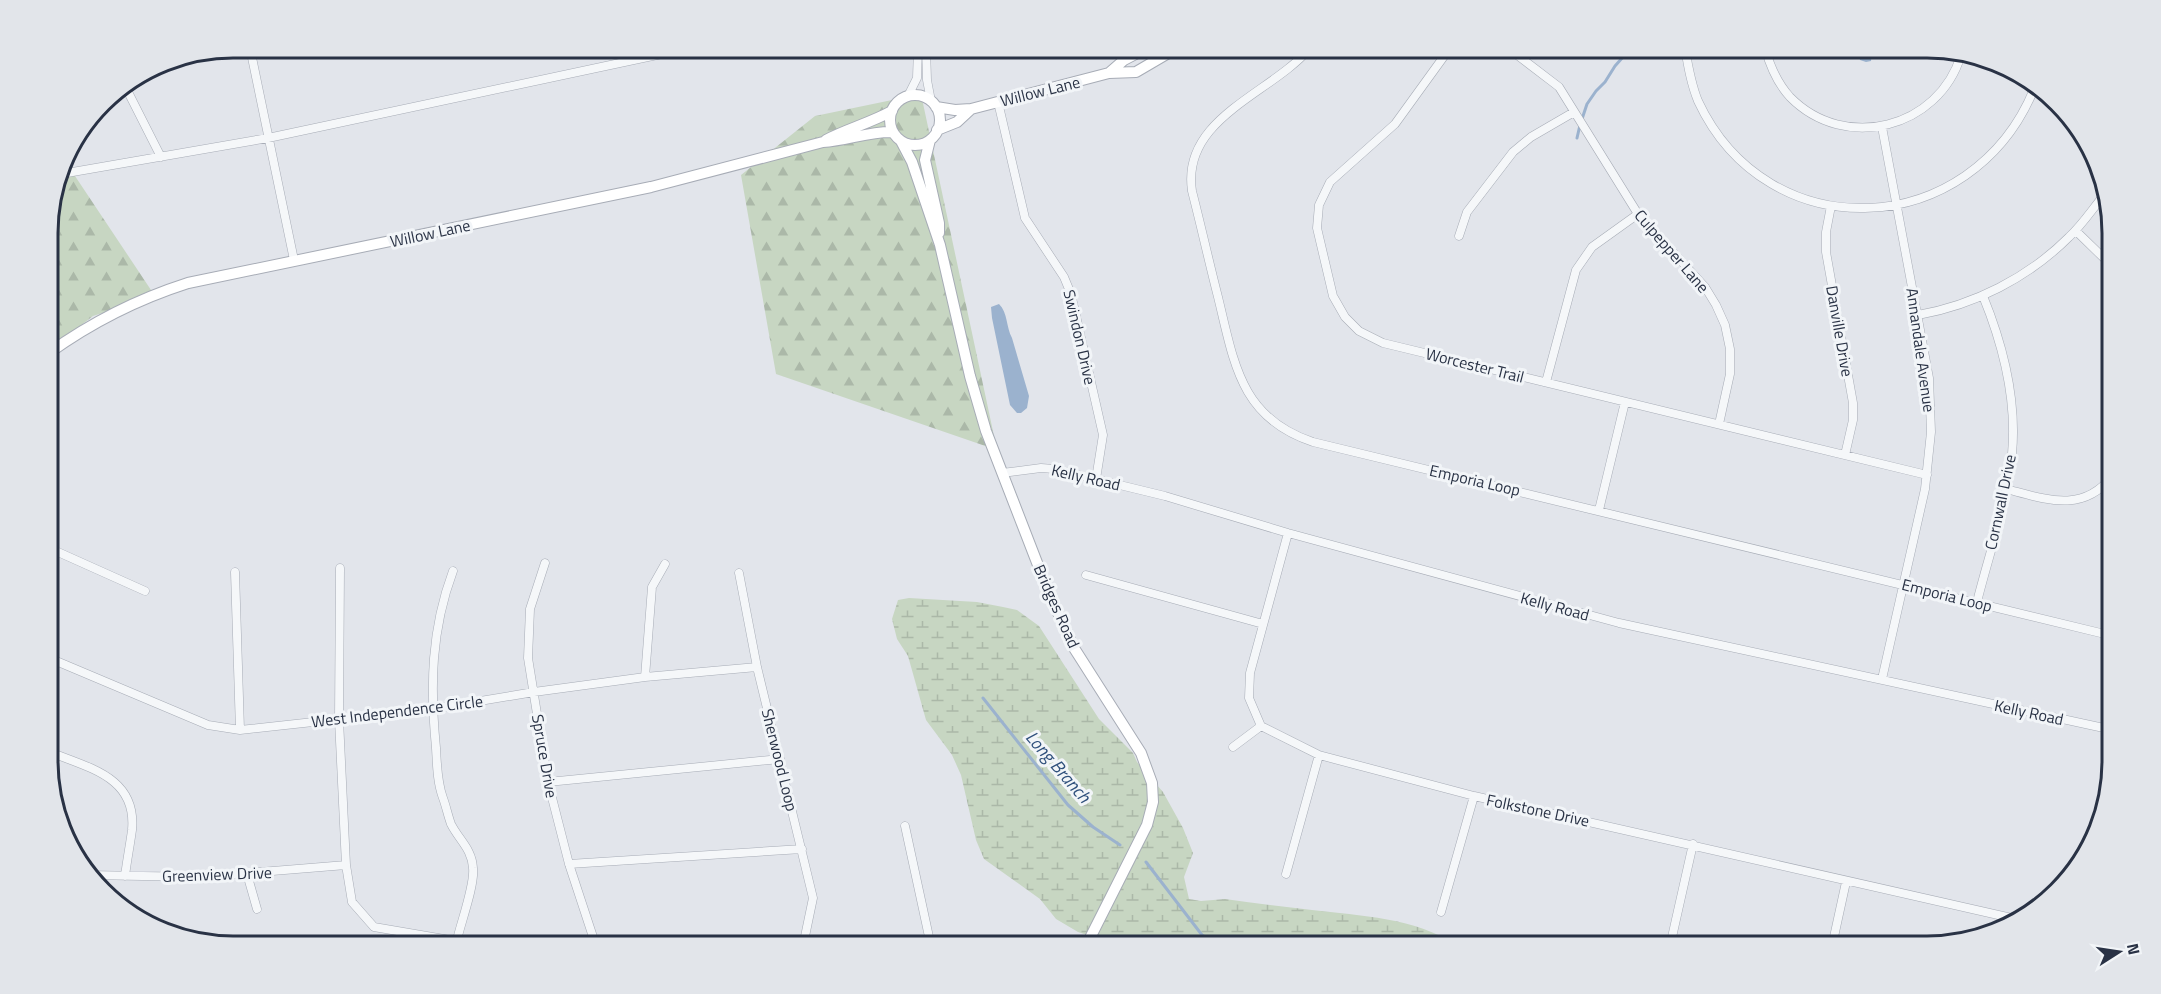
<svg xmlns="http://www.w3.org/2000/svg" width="2161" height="994" viewBox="0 0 2161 994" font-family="'Titillium Web',sans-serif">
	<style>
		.forest { fill: url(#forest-firs) }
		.wetland { fill: url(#wetland-marsh) }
		.water { fill: #9bb2ce }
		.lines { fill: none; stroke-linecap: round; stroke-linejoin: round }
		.stream { stroke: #9bb2ce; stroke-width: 3 }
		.street-casing { stroke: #a7acb6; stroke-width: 9 }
		.secondary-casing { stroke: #a7acb6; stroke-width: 12 }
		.street { stroke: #f5f7f9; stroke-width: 8 }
		.secondary { stroke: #fff; stroke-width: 10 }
		.labels { text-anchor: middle; stroke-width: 6; stroke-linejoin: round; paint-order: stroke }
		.street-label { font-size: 16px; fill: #293245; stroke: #f2f5f8 }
		.water-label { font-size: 18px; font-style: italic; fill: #2f507c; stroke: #f2f5f8 }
		.rim { fill: none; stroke: #293245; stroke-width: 3 }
	</style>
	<defs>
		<pattern id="forest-firs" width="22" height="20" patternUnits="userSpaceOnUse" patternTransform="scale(1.5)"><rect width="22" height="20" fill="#c7d6c2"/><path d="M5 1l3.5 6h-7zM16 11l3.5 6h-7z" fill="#abb8a8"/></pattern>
		<pattern id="wetland-marsh" width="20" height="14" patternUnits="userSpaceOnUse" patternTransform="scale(1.5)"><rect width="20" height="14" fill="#c7d6c2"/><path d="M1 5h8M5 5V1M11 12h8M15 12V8" fill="none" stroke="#abb8a8"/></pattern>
	</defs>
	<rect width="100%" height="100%" fill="#e2e5eb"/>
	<path class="forest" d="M921,94L997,450L776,374L741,175L815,116Z
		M65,161L155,296L93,316L49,350L48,221Z"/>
	<path class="wetland" d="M909,598L977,602L1003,607L1017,610L1039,626L1099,719L1133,753L1137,762L1163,792L1183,828L1193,853L1184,877L1189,899L1201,901L1225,899C1254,903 1283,907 1312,910C1360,916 1416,917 1457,946H1168L1158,937L1108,942L1078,932L1056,919L1040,899L984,859L976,840L961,775L952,755L926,720L908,656L897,639L892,619L898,600Z"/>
	<path class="water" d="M1866,48H1900L1897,53L1891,52L1887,55L1881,54V50L1878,49L1872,52L1871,61L1866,62L1860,60L1858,51L1862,52Z
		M999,304C1008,313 1006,327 1012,338L1029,396L1027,408L1021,413H1017L1010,405L992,318L991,307Z"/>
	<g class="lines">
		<path class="stream" d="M1582,119L1587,104L1596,91L1605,82L1615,66L1631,48
			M1577,138L1580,125
			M983,698L1068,805L1093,827L1120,845
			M1146,862L1202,935L1220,946"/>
		<defs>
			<path id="street" d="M250,48L294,260
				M926,48L927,80L931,101
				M1310,48C1271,94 1181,118 1192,191C1201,226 1209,262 1218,297C1234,362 1240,418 1313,442L2113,636
				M1450,48L1395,124L1330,182L1319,205L1317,228L1333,296L1345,317L1359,331L1383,343L1927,475
				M1508,48L1559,87L1638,214L1705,287L1716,305L1725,325L1730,349V374L1719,424
				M1685,48C1688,66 1691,84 1698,101C1768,251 1972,240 2034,89
				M1765,48C1770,66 1777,83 1790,97C1845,153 1939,128 1961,55
				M125,86L161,157
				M908,96L917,78L918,48
				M998,102L1025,218L1064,277L1071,294L1103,435L1096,479
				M1882,127L1929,378L1931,432L1925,489L1882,679
				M61,174L268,138L690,48
				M1831,206L1826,232V252L1853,403V420L1845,455
				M2076,231L2112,266
				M1459,236L1467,212L1513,152L1531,137L1574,112
				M1918,315C1974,305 2028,278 2069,237C2083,224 2093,208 2105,194
				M1546,382L1576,270L1592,247L1638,214
				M1002,473L1041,468L1054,469L1165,496L1288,533L1619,623L2113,730
				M2006,489C2045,499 2083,514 2112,476
				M1599,510L1625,402
				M1288,533L1250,673L1249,698L1261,726L1319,755L1474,796L2016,919
				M49,548L145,591
				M545,563L530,609L528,658L548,782L569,864L596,946
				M340,568L339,720L346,865L352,902L374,927L485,946
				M453,571C431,630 430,686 436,748C437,764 437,782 443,798C446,806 448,816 451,824C459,840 472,849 473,868C475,885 461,922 457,940
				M235,572L240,730
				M739,573L757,667L813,898L803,946
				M1086,575L1263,624
				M1977,602C1989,554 2007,504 2012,454C2017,401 2003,345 1983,296
				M49,658L208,725L240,730L432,709L534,692L645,677L757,667
				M645,677L652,587L665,564
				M1233,747L1261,726
				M50,752C89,768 137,777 132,830C130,845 127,860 125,876
				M548,782L780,759
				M905,826L931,946
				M569,864L802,849
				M247,874L257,909
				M1286,874L1319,755
				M88,875L197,877L346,865
				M1441,912L1474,796
				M1670,946L1693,844
				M1832,946L1846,882"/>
			<path id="secondary" d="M1109,73L1124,60L1147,48
				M890 120a25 25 0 1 1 50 0a25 25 0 1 1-50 0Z
				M936,107L955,110L971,109L1109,73L1136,72L1177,48
				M937,130L957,122L971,109
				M826,140C847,129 870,123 892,111
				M930,140L925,160L939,223V233
				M901,141L912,162L940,245L970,376L986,431L1048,591L1074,648L1141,753L1152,783L1153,802L1147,825L1086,946
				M49,353C92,322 138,299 188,283L651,187L823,142C847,141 869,131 893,132"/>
		</defs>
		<use href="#street" class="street-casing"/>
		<use href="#secondary" class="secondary-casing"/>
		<use href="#street" class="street"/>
		<use href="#secondary" class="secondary"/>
	</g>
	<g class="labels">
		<g class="street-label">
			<text transform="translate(1040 91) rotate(-14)" y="6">Willow Lane</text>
			<text transform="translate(430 233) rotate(-12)" y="6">Willow Lane</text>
			<text transform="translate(1672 251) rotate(49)" y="6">Culpepper Lane</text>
			<text transform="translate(1840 331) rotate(80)" y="6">Danville Drive</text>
			<text transform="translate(1080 337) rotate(77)" y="6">Swindon Drive</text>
			<text transform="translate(1921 350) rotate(82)" y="6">Annandale Avenue</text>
			<text transform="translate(1475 365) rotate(14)" y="6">Worcester Trail</text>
			<text transform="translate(1086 477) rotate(13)" y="6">Kelly Road</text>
			<text transform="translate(1475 480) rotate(13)" y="6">Emporia Loop</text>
			<text transform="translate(2000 502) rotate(-78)" y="6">Cornwall Drive</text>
			<text transform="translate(1947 595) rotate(14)" y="6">Emporia Loop</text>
			<text transform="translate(1057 606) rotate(66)" y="6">Bridges Road</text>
			<text transform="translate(1555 606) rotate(15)" y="6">Kelly Road</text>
			<text transform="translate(397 711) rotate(-7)" y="6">West Independence Circle</text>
			<text transform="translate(2029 712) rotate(12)" y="6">Kelly Road</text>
			<text transform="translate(545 756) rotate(80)" y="6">Spruce Drive</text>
			<text transform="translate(780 760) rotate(76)" y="6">Sherwood Loop</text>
			<text transform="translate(1538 810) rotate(12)" y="6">Folkstone Drive</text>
			<text transform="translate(217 874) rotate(-2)" y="6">Greenview Drive</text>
		</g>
		<g class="water-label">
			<text transform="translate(1058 767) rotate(49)" y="6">Long Branch</text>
		</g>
	</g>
	<path d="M0 0H2161V994H0ZM233 58H1927A175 175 0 0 1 2102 233V761A175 175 0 0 1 1927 936H233A175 175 0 0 1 58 761V233A175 175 0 0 1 233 58Z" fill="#e2e5ea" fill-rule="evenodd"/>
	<path class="rim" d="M233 58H1927A175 175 0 0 1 2102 233V761A175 175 0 0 1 1927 936H233A175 175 0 0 1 58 761V233A175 175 0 0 1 233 58Z"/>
	<g transform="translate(2119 952) rotate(78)" stroke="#f2f5f8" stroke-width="4.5" paint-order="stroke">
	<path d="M0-4.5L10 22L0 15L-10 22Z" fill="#293245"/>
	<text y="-9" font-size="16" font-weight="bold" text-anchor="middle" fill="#293245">N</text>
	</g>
</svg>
